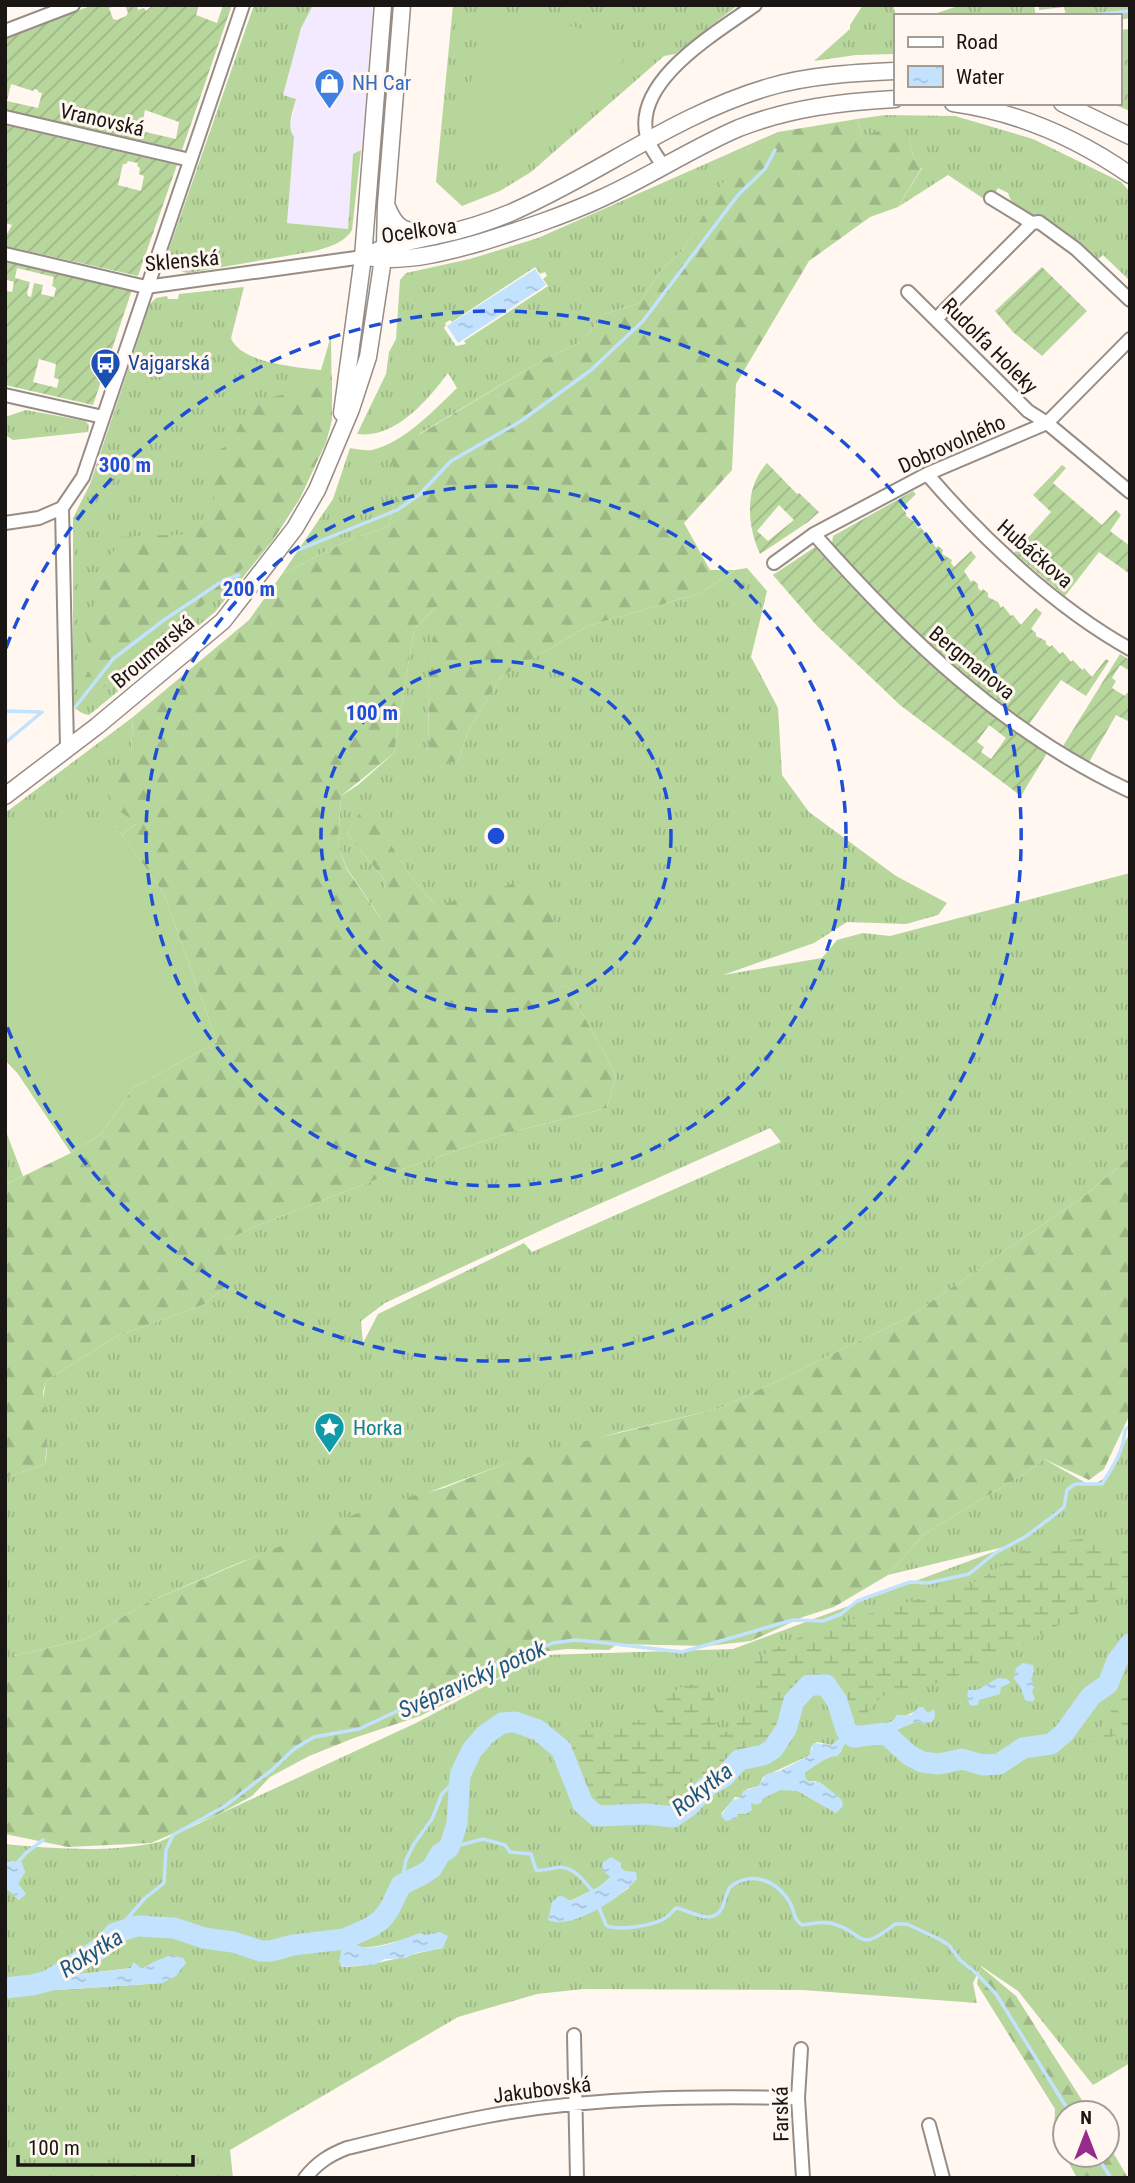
<svg xmlns="http://www.w3.org/2000/svg" width="1135" height="2183" viewBox="0 0 1135 2183" font-family="'Roboto Condensed',sans-serif">
	<style>
		.commercial { fill: #f3eaff }
		.grass { fill: url(#grass-tufts); fill-rule: evenodd }
		.forest { fill: url(#forest-firs) }
		.wetland { fill: url(#wetland-marsh) }
		.garden { fill: url(#garden-furrows); fill-rule: evenodd }
		.pitch { fill: #b7d69c }
		.water { fill: url(#water-ripples) }
		.lines { fill: none; stroke-linecap: round; stroke-linejoin: round }
		.stream { stroke: #c2e2fe; stroke-width: 3.5 }
		.river { stroke: #c2e2fe; stroke-width: 21 }
		.minor-casing { stroke: #968d86; stroke-width: 16 }
		.tertiary-casing { stroke: #968d86; stroke-width: 19 }
		.minor { stroke: #fff; stroke-width: 12 }
		.tertiary { stroke: #fff; stroke-width: 16 }
		.ring { fill: none; stroke: #1d4ed8; stroke-width: 3.5; stroke-dasharray: 12 9 }
		.labels { text-anchor: middle; stroke-width: 6; stroke-linejoin: round; paint-order: stroke }
		.shop-label { font-size: 21px; fill: #366cbe; stroke: #fff7f0; text-anchor: start }
		.street-label { font-size: 21px; fill: #191613; stroke: #fff7f0 }
		.transit-label { font-size: 21px; fill: #164399; stroke: #fff7f0; text-anchor: start }
		.culture-label { font-size: 21px; fill: #0d838f; stroke: #fff7f0; text-anchor: start }
		.water-label { font-size: 23px; font-style: italic; fill: #1b5982; stroke: #fff7f0 }
		.centre { fill: #1d4ed8; stroke: #fff7f0; stroke-width: 3.5 }
		.ring-label { font-size: 21px; text-anchor: middle; font-weight: bold; fill: #1d4ed8; stroke: #fff7f0; stroke-width: 6; stroke-linejoin: round; paint-order: stroke }
	</style>
	<defs>
		<pattern id="grass-tufts" width="24" height="20" patternUnits="userSpaceOnUse" patternTransform="scale(1.75)"><rect width="24" height="20" fill="#b7d69c"/><path d="M3 7l-1-3M5 7V3M7 7l1-3M15 17l-1-3M17 17v-4M19 17l1-3" fill="none" stroke="#9db786"/></pattern>
		<pattern id="forest-firs" width="22" height="20" patternUnits="userSpaceOnUse" patternTransform="scale(1.75)"><rect width="22" height="20" fill="#b7d69c"/><path d="M5 1l3.5 6h-7zM16 11l3.5 6h-7z" fill="#9db786"/></pattern>
		<pattern id="wetland-marsh" width="20" height="14" patternUnits="userSpaceOnUse" patternTransform="scale(1.75)"><rect width="20" height="14" fill="#b7d69c"/><path d="M1 5h8M5 5V1M11 12h8M15 12V8" fill="none" stroke="#9db786"/></pattern>
		<pattern id="garden-furrows" width="10" height="10" patternUnits="userSpaceOnUse" patternTransform="scale(1.75)"><rect width="10" height="10" fill="#b7d69c"/><path d="M-1 1l2-2M0 10L10 0M9 11l2-2" fill="none" stroke="#9db786"/></pattern>
		<pattern id="water-ripples" width="26" height="14" patternUnits="userSpaceOnUse" patternTransform="scale(1.75)"><rect width="26" height="14" fill="#c2e2fe"/><path d="M2 4q2-2 4 0t4 0M15 11q2-2 4 0t4 0" fill="none" stroke="#a6c1d9"/></pattern>
	</defs>
	<rect width="100%" height="100%" fill="#fff7f0"/>
	<path class="commercial" d="M313,5H373L364,121L361,150L353,154L348,229L287,223L294,137L290,132V125L296,99L283,95L301,28Z"/>
	<path class="grass" d="M254,5H313L301,28L283,95L296,99C293,111 286,126 294,137L287,223L348,229L353,154L361,150L352,230C344,243 329,247 315,251L188,273C174,270 167,265 169,249Z
		M453,5H738L675,54L664,56L531,172L500,191L462,206L436,182Z
		M863,5H893L896,16L895,54L856,55L814,61L850,29V25Z
		M961,5H1034L1036,16H928Z
		M1039,5H1130V18L1119,20V16H1066L1064,7L1039,10Z
		M1130,29V111L1110,103H1119V30Z
		M885,115L955,116L1033,139L1121,182L1130,192V281L1103,255L1097,260L1085,247L1076,245C1054,232 1016,219 1008,193L998,188L990,203L948,175L898,207L922,168L913,156L909,138L862,136L857,119Z
		M755,142L721,186L683,250L661,270L640,303L604,314L591,331L577,344L546,358L419,434L397,488L389,526L347,541L282,574L333,499L350,448C357,449 365,451 372,450C405,442 434,410 457,388L448,373C427,401 395,439 357,434L386,374L389,352L396,339L400,280L406,273L470,259L538,238ZM535,267L540,274L545,272L547,276L543,279L548,286L464,341L466,344L456,346L444,328L446,325L445,323L450,320L452,322Z
		M244,287L231,338C240,363 297,367 321,370L331,336L332,420L326,442L300,498L273,540L215,612L89,715C79,713 76,710 73,701V518L90,484L150,304L156,298L167,296L168,299H178L179,294Z
		M26,410L85,421L89,425L88,432L13,440L5,435V417Z
		M747,568L767,591L751,657L778,708L782,775L809,812L896,876L947,903L938,915L906,924L847,922L814,943L723,975L822,958L837,940L863,933L890,936L1130,873V1157L1087,1194L909,1317L721,1408L620,1432L499,1466L236,1564L144,1604L86,1639L5,1658V1478L45,1464C51,1437 37,1407 47,1380L115,1337L205,1304L226,1286V1240L259,1225L406,1168L504,1134L607,1108L616,1075L568,987L559,986L576,978L436,906L408,873L366,804L347,833L385,881L382,920L346,867L338,843L341,796L358,785L394,753L414,629L438,605L428,689L429,744L418,775L458,760L469,729L501,677L588,626L701,593L735,570ZM770,1128L781,1142L532,1252L524,1243L378,1314L363,1343L361,1321L385,1303L559,1222Z
		M133,717L131,755L137,823L122,835L115,825L5,829V813Z
		M5,1129L23,1176L5,1185Z
		M1130,1433V2063L1093,2085L1018,1991L981,1966L973,1983L977,2003L803,1990L583,1989L537,1994L458,2017L230,2150L233,2178H5V1887L19,1900L18,1883L25,1872L21,1862H5V1844C56,1849 109,1853 159,1842L416,1723L544,1655L733,1649L1012,1545L888,1575L924,1534L1024,1474L1044,1459L1091,1486L1105,1478ZM914,1712L930,1713L933,1721L922,1724L919,1721C895,1728 872,1746 846,1742L842,1746L841,1752L829,1756L805,1772V1778L808,1781H816L836,1813L798,1791L790,1790H780L751,1803V1809L738,1813L735,1819L730,1820L721,1814L735,1797L741,1798L747,1789L759,1786L763,1777L810,1755L811,1747L817,1742L832,1745L852,1731H869ZM621,1868L625,1871L629,1888L609,1902L586,1914L560,1895L570,1901L599,1887ZM358,1933L355,1943L358,1947C382,1949 403,1937 426,1935L443,1948C409,1954 376,1966 343,1967L341,1965L342,1947L335,1940ZM156,1961L162,1983L27,1992L19,1983L56,1972L64,1976L132,1968L142,1969Z"/>
	<path class="forest" d="M857,119L862,136L879,131L909,138L913,156L922,167L898,207L870,217L809,261L736,384L732,470L684,523L710,570H735L701,593L588,626L501,677L469,729L458,760L417,776L429,744L428,689L437,606L414,629L394,753L341,796L338,843L346,868L381,919L385,881L347,833L366,803L408,873L436,906L537,877L577,978L561,986L568,987L616,1075L607,1108L504,1134L406,1168L259,1225L226,1240V1286L205,1304L115,1337L47,1380L43,1391L47,1440L45,1464L5,1478V1185L71,1153L101,1134L133,1088L217,1042L164,894L122,835L137,823L110,805L107,773L131,755L133,717L249,620L282,574L347,541L389,526L397,488L390,452L546,358L577,344L591,331L604,314L640,303L661,270L683,250L721,185L755,142L778,132Z
		M321,370L332,375V419L326,442L300,498L273,540L204,604L76,710L73,701L95,658L84,630L119,537L195,534C221,503 216,494 208,456L230,444L252,401L302,391Z
		M1130,1157V1414L1104,1469L1089,1480L1044,1459L1024,1474L924,1534L888,1575L834,1607L803,1617L751,1641L708,1646L617,1644L609,1650L568,1649L540,1652L500,1677L420,1716L354,1738L309,1756L270,1777L252,1796L217,1815L151,1843L68,1847L5,1834V1658L86,1639L144,1604L372,1507L444,1488L499,1466L565,1446L721,1408L909,1317L1087,1194Z
		M980,1966L1016,1996L1090,2113H1065V2155H1107V2142L1128,2178H1077L1054,2135L1055,2109L977,1984Z"/>
	<path class="wetland" d="M1089,1538L1112,1551L1130,1543V1580L1066,1621L991,1662L941,1682L882,1696L868,1711L869,1731H852L843,1737L836,1704L824,1688C819,1688 812,1688 808,1690C778,1706 802,1752 742,1762L728,1780L703,1793L690,1810L678,1819L643,1818L608,1820L590,1818L580,1806L559,1751L562,1734L653,1720L658,1703C680,1692 676,1681 704,1685L714,1698L716,1727L719,1731L728,1732C738,1722 752,1710 756,1695C759,1682 748,1676 757,1657L813,1631L978,1581L1033,1544Z
		M1130,1683V1731L1090,1743Z"/>
	<path class="garden" d="M93,5H116L109,8L113,19L117,20L126,16L128,13L125,5H137L138,10L144,8L146,11L153,5H199L196,15L217,23L223,5H232L182,150L5,110V38ZM11,84L33,91L34,89L38,90V92L42,93L38,108L7,101ZM145,110L179,122L176,139L141,131Z
		M5,125L177,165L138,276L5,246V237L12,225L5,223ZM128,161L138,163L137,166L140,168L139,174L144,176L141,191L118,185L123,164H126Z
		M5,261L132,290L93,405L5,385V291L12,292L14,282L7,280L5,285ZM17,268L54,277L52,286L56,288L54,297L41,294L43,285L34,283L31,297L28,296L27,293L30,282L15,278ZM39,359L56,364L54,378L59,379L57,388L33,382Z
		M1042,267L1087,311L1042,356L1013,332L995,311Z
		M767,463L797,494L799,493L819,512L808,522L760,554C747,525 744,488 767,463ZM779,505L794,520L768,541L757,531Z
		M1062,465L1066,468L1053,483L1102,525L1116,510L1121,515L1110,531L1130,546V574L1099,552L1065,596L1014,553L1051,512L1033,495Z
		M913,491L916,494L902,508L906,513V516L915,522L918,529L920,527L925,532L924,535L927,538L929,536L936,548L938,546L943,550L942,554L952,560L951,563L954,567L971,551L976,557L964,571L971,582L973,580L978,584V588L981,591L983,589L988,593V597L998,602L1001,608L1003,606L1011,616L1013,615L1021,625L1036,608L1042,613L1031,629L1036,633V636L1046,641V644L1050,647L1052,645L1060,654L1063,652L1071,662L1073,660L1082,670L1084,668L1092,677L1106,659L1109,661L1086,696L1061,680L1029,724C980,689 932,651 889,608C870,589 853,568 835,548L832,544L833,536Z
		M815,547C888,629 956,692 1047,753L1021,796L900,705L818,627L773,575ZM989,725L1006,738L991,759L981,752L984,747L977,742Z
		M1120,654L1130,660V671L1120,665L1112,678L1116,681L1112,688L1125,696L1130,690V722L1116,715L1089,762L1063,746Z"/>
	<path class="pitch" d="M496,9L626,39L621,71L615,78L525,153L520,155L479,156L455,151L486,15Z
		M68,815L115,825L164,894L217,1042L133,1088L101,1134L71,1153L18,1074L5,1060V829Z"/>
	<path class="water" d="M535,269L546,285L458,343L447,326Z
		M1023,1663L1033,1665L1034,1671L1031,1680L1035,1686L1032,1691L1035,1699L1032,1702L1025,1700L1020,1686L1014,1679L1016,1668Z
		M998,1678L1007,1679L1011,1683L1001,1687L1000,1694L979,1700L978,1705L971,1706L967,1699L968,1690H977Z
		M919,1707H923L928,1713L934,1709L935,1716L933,1721L922,1724L919,1721L892,1731L889,1739L872,1738L854,1745L846,1742L838,1756C826,1756 814,1767 805,1772V1778L808,1781L820,1782L842,1800L843,1806L836,1813L798,1791L780,1790L762,1799V1802L757,1805L751,1803L752,1810L746,1814H738L736,1819L726,1821L721,1816L732,1800L741,1798L743,1791L759,1786L766,1774L780,1771L810,1755L813,1743L832,1745L849,1729C864,1735 889,1729 897,1715H911Z
		M611,1857L621,1863V1868L625,1871L636,1872L637,1879C621,1897 572,1931 548,1920L552,1902L560,1895L571,1901L599,1887L611,1877L603,1871L602,1863Z
		M11,1861L21,1862L25,1872L18,1883L26,1894L19,1900L5,1887V1862Z
		M440,1932L448,1936L443,1948L416,1953L406,1958L385,1959L372,1966L361,1965L344,1967L339,1962L342,1947L334,1940L359,1933L356,1945C376,1953 401,1939 420,1933L426,1935Z
		M171,1955L183,1958L186,1963L176,1976L162,1983L27,1992L18,1983L56,1972L65,1976L131,1968L133,1962L143,1969L156,1961Z"/>
	<g class="lines">
		<path class="stream" d="M1084,16L1130,11
			M298,550L397,510L419,495L451,461L521,421L591,370L643,321L738,195L765,169L775,150
			M76,706L113,659L164,620L224,580L239,575
			M5,711L40,712
			M5,743L42,712
			M449,1848L483,1839L505,1845L510,1852L531,1854L536,1870C543,1871 547,1869 554,1868C572,1864 583,1879 593,1892
			M18,1862L26,1853L43,1840
			M401,1885L406,1860L414,1844L432,1819L442,1794L460,1775
			M598,1905L606,1925C617,1932 658,1925 668,1916C671,1914 673,1910 676,1908C690,1910 712,1927 722,1908C725,1901 726,1894 730,1887C750,1871 775,1879 789,1901C795,1910 793,1919 802,1925C812,1924 820,1921 830,1923C866,1931 855,1956 895,1924H907L939,1939L949,1945L960,1960L977,1974L996,1994L1070,2113
			M115,1933L145,1898L164,1883L166,1850L173,1835L225,1806L273,1769L294,1749L314,1737L359,1729L476,1674L553,1643L575,1640L597,1642L682,1652L793,1620L823,1621L841,1614L857,1601L910,1582L928,1583L969,1574L995,1553L1025,1537L1057,1513L1064,1507L1067,1490L1075,1484H1102C1113,1467 1124,1450 1125,1430L1130,1426
			M1096,2155L1111,2178"/>
		<path class="river" d="M5,1988L32,1985L48,1981L102,1947L115,1933L137,1926L174,1928L204,1938L233,1942L261,1951H271L293,1945L344,1939L371,1927L382,1919L390,1908L401,1885L423,1874L432,1868L440,1854L449,1848L457,1824L460,1775L472,1750L485,1735L502,1723L515,1722L538,1730L561,1749L583,1804L597,1816L646,1814L673,1817L689,1806L705,1788L725,1776L739,1760L763,1755L773,1749L786,1729L794,1701L809,1685H826L837,1701L846,1730L854,1737L885,1733L909,1755L922,1762L939,1764L962,1759L983,1765L999,1764L1023,1748L1051,1744L1064,1733L1091,1696L1108,1684L1117,1661L1130,1644"/>
		<defs>
			<path id="minor" d="M5,31L73,5
				M5,117L190,160
				M663,166C658,157 649,147 647,137C632,81 716,33 755,5
				M991,198L1032,223
				M5,254L146,287L363,257
				M908,292L1028,411L1047,423L1130,492
				M936,319L1032,223L1039,222L1076,249L1130,300
				M5,395L103,417
				M927,474C982,538 1056,608 1130,649
				M5,523L39,518L62,508
				M814,534C906,638 1002,731 1130,791
				M774,563L814,534L927,474L1047,423L1130,339
				M67,748L62,508L83,477L243,5
				M574,2035L577,2178
				M801,2049L798,2098L803,2178
				M929,2125L943,2178
				M305,2178C317,2163 329,2155 347,2148C393,2137 440,2125 488,2116C590,2097 694,2096 798,2098"/>
			<path id="tertiary" d="M953,103C1017,112 1077,138 1130,175
				M1062,103L1130,136
				M387,207C397,231 404,230 428,234
				M363,257C390,243 410,242 439,235C463,230 488,222 510,213C598,175 676,114 769,87C810,75 853,73 895,71
				M373,258C409,262 447,252 482,242C523,229 563,216 602,198C649,177 692,148 739,128C790,108 841,102 895,99
				M342,413L363,257L383,5
				M5,796L97,726L223,621L295,528L317,490L351,409L368,357L385,246L386,205L402,5"/>
		</defs>
		<use href="#minor" class="minor-casing"/>
		<use href="#tertiary" class="tertiary-casing"/>
		<use href="#minor" class="minor"/>
		<use href="#tertiary" class="tertiary"/>
	</g>
	<g class="ring">
		<circle cx="496" cy="836" r="175"/>
		<circle cx="496" cy="836" r="350"/>
		<path d="M6 648A525 525 0 1 1 6 1024"/>
	</g>
	<defs>
		<symbol id="shop-pin" viewBox="-11 -11 22 30"><path d="M0 17L-7.5 6A9.5 9.5 0 1 1 7.5 6Z" fill="#3f7fe0" stroke="#fff7f0"/><path d="M-5-2.5h2.3a2.7 3.5 0 0 1 5.4 0H5L5.5 6h-11ZM-1.5-2.5h3a1.5 2.3 0 0 0-3 0Z" fill="#fff"/></symbol>
		<symbol id="bus-pin" viewBox="-11 -11 22 30"><path d="M0 17L-7.5 6A9.5 9.5 0 1 1 7.5 6Z" fill="#1a4fb4" stroke="#fff7f0"/><path d="M-5-6H5V4H4V6H2V4H-2V6H-4V4H-5ZM-3.5-4V0h7V-4ZM-3.5 1.2v1.5H-2V1.2ZM2 1.2v1.5H3.5V1.2Z" fill="#fff"/></symbol>
		<symbol id="sight-pin" viewBox="-11 -11 22 30"><path d="M0 17L-7.5 6A9.5 9.5 0 1 1 7.5 6Z" fill="#0f9aa8" stroke="#fff7f0"/><path d="M0-6L1.8-2.2L6-1.7L2.9 1.2L3.7 5.4L0 3.3L-3.7 5.4L-2.9 1.2L-6-1.7L-1.8-2.2Z" fill="#fff"/></symbol>
	</defs>
	<g fill-rule="evenodd">
		<use href="#shop-pin" x="312" y="66" width="35" height="47"/>
		<use href="#bus-pin" x="88" y="346" width="35" height="47"/>
		<use href="#sight-pin" x="312" y="1410" width="35" height="47"/>
	</g>
	<g class="labels">
		<g class="shop-label">
			<text x="352" y="90">NH Car</text>
		</g>
		<g class="street-label">
			<text transform="translate(102 120) rotate(13)" y="7">Vranovská</text>
			<text transform="translate(419 231) rotate(-8)" y="7">Ocelkova</text>
			<text transform="translate(182 261) rotate(-5)" y="7">Sklenská</text>
			<text transform="translate(990 346) rotate(45)" y="7">Rudolfa Holeky</text>
			<text transform="translate(952 444) rotate(-24)" y="7">Dobrovolného</text>
			<text transform="translate(1035 554) rotate(41)" y="7">Hubáčkova</text>
			<text transform="translate(153 652) rotate(-40)" y="7">Broumarská</text>
			<text transform="translate(972 663) rotate(39)" y="7">Bergmanova</text>
			<text transform="translate(542 2090) rotate(-7)" y="7">Jakubovská</text>
			<text transform="translate(781 2114) rotate(-91)" y="7">Farská</text>
		</g>
		<g class="transit-label">
			<text x="128" y="370">Vajgarská</text>
		</g>
		<g class="culture-label">
			<text x="353" y="1435">Horka</text>
		</g>
		<g class="water-label">
			<text transform="translate(472 1679) rotate(-24)" y="8">Svépravický potok</text>
			<text transform="translate(702 1789) rotate(-38)" y="8">Rokytka</text>
			<text transform="translate(91 1953) rotate(-32)" y="8">Rokytka</text>
		</g>
	</g>
	<circle cx="496" cy="836" r="10" class="centre"/>
	<g class="ring-label">
		<text x="125" y="472">300 m</text>
		<text x="249" y="596">200 m</text>
		<text x="372" y="720">100 m</text>
	</g>
	<rect width="1135" height="2183" fill="none" stroke="#191613" stroke-width="14"/>
	<rect x="894" y="14" width="228" height="91" fill="#fff7f0" stroke="#a39d98" stroke-width="2"/>
	<rect x="908" y="37" width="35" height="10" fill="#ffffff" stroke="#a39d98" stroke-width="2"/>
	<text x="956" y="49" font-size="21" fill="#191613">Road</text>
	<rect x="908" y="66" width="35" height="21" fill="url(#water-ripples)" stroke="#a39d98" stroke-width="2"/>
	<text x="956" y="84" font-size="21" fill="#191613">Water</text>
	<g transform="translate(1086 2134)"><circle r="33" fill="#fff7f0" stroke="#a39d98" stroke-width="2"/>
	<path d="M0-5L12 26L0 18L-12 26Z" fill="#962b8c"/>
	<text y="-10" font-size="19" font-weight="bold" text-anchor="middle" fill="#191613">N</text>
	</g>
	<path d="M18 2155v10h175v-10" fill="none" stroke="#191613" stroke-width="3.5"/>
	<text x="28" y="2155" font-size="21" fill="#191613" stroke="#fff7f0" stroke-width="5" paint-order="stroke">100 m</text>
</svg>
